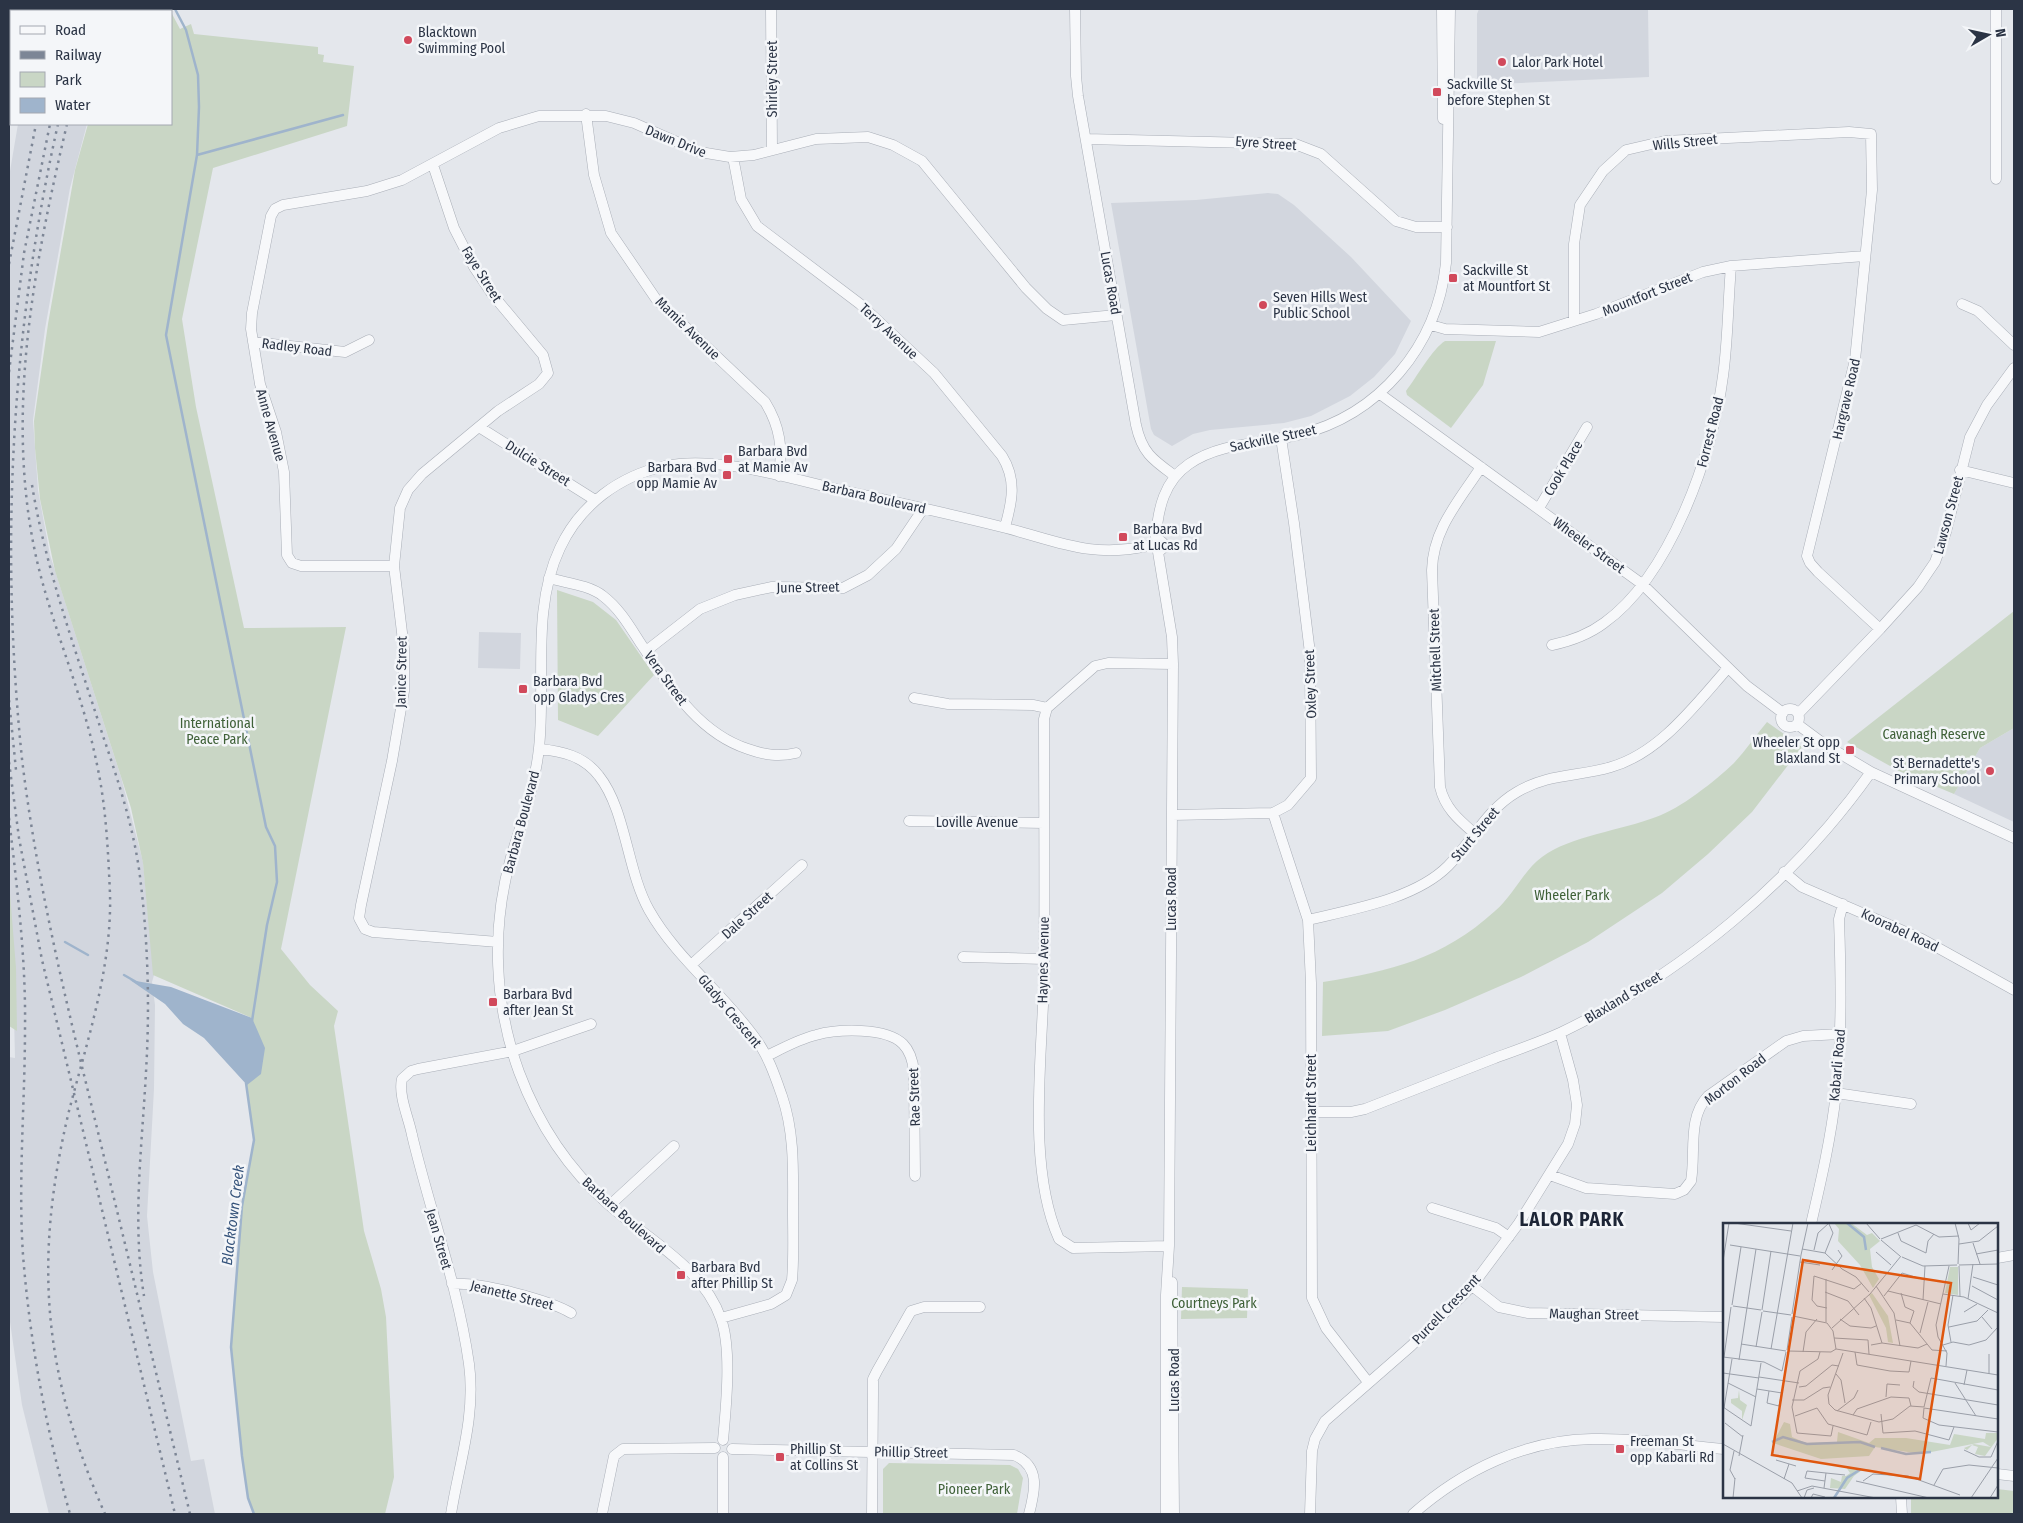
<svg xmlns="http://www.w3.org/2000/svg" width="2023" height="1523" viewBox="0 0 2023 1523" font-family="'Fira Sans Condensed',sans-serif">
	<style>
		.built { fill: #d2d6de }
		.green { fill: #c9d6c5 }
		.water { fill: #9fb4cc }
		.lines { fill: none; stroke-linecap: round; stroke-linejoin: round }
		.stream { stroke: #9fb4cc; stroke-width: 2.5 }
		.minor-casing { stroke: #a9aeb7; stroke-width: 11 }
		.minor { stroke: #f7f8fa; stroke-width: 10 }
		.rail { stroke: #7d8696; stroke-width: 2.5; stroke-dasharray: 2.5 5; stroke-linecap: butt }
		.poi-dot { fill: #d1495b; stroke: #f4f6f9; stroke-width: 2 }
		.labels { text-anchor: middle; stroke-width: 5; stroke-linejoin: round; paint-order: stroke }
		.poi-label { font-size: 14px; fill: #2b3445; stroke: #f4f6f9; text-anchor: start }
		.street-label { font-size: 14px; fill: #2b3445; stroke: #f4f6f9 }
		.park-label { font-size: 14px; fill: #3f6138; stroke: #f4f6f9 }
		.water-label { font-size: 15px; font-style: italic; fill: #34527a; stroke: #f4f6f9 }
		.district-label { font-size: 19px; font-weight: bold; letter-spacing: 1px; fill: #1d2536; stroke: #f4f6f9 }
		.inset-river { fill: none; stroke: #9fb4cc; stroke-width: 2.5 }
		.inset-road { fill: none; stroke: #9a9fa9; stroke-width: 1 }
		.view { fill: #df570f; fill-opacity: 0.15; stroke: #df570f; stroke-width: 2.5 }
		.inset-edge { fill: none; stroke: #2b3445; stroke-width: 2.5 }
	</style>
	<rect width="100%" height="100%" fill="#e4e7ec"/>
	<path class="built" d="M46,9H118L117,11H45Z
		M1479,9H1648L1649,77L1477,85V14Z
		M18,124H87L70,188L45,329L33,420L38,490L50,555L121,777L143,862L154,975L152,982L155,1005L154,1089L147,1216L153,1272L191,1461L204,1459L215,1514H49L22,1405L9,1315V1057L15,1058L14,1015L9,1016V177Z
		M1268,193L1278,194L1294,205L1351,257L1411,321L1395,354L1374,377L1350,396L1311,416L1284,423L1210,430L1193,434L1172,446L1154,435L1151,429L1111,203L1196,200Z
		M479,632L521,633L520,669L478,668Z
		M2014,728V822L1954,794L1980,748Z"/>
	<path class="green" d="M122,9H169L171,11H121Z
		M171,12L180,29L191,24L194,34L318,47V54L324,55L323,62L354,66L347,126L213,168L182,319L196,407L244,628L346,627L281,949L310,985L338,1011L334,1026L364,1231L381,1289L386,1317L394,1477L385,1514H254L248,1498L242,1456L231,1347L242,1206L254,1140L247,1085L252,1018L153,975L143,863L131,808L55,571L40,499L35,448L34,421L48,324L75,170L88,124H171Z
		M1445,341H1496L1483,385L1451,428L1407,395L1406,391C1416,378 1433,348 1445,341Z
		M557,590L593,602L616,620L654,675L598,736L558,720Z
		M2014,611V728L1980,748L1954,794L1899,771L1847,742Z
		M1767,722L1802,747L1752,812L1708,854L1662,893L1588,942L1521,977L1445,1010L1388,1031L1322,1036L1323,982C1391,971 1442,959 1495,911C1513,896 1523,871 1542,857C1570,836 1623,830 1656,817C1680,809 1715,781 1734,763C1746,750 1756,735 1767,722Z
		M9,881L16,968L17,1031L9,1026Z
		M1182,1287L1248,1289L1247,1318L1181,1319Z
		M889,1463L1010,1465L1018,1469L1023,1478L1017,1514H883V1469Z
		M1997,1489L2014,1491V1514H1911V1497H1997Z"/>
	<path class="water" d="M130,980L171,987L252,1018L265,1048L261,1074L247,1085L204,1038L183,1024L165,1004Z"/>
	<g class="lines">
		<path class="stream" d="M175,9L186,30L198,75L199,107L197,155L166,335L266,827L275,846L277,882L267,925L252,1021
			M197,155L343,115
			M65,942L88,955
			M124,975L138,983
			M246,1083L254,1140L242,1206L231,1347L242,1456L248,1498L254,1514"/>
		<defs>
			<path id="minor" d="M771,9L772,150
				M1075,9L1076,76L1078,96L1136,425C1142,453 1153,460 1175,476
				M1442,9L1443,119
				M586,114L594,175L611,233L656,299L765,402C780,426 783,449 779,476
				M1086,139L1295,144L1321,154L1396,221L1416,227H1447
				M733,157L741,199L757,226L860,304L934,373L1002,456C1017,480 1012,502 1005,527
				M433,165L454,228L474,267L492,294L543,355L548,373L539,384L498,411L422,474L408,490L400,508L394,566L404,649V691L392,761L361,905L359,918L365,929L373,932L498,942
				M1996,179V9
				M1962,304L1978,311L2014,345
				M1574,319V244L1580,205L1603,171L1626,150L1665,141L1849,132L1871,134L1872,190L1855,360L1807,556L1810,563L1818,572L1880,629
				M1431,325L1445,329L1539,332L1596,314L1703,272L1731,266L1865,256
				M253,342L345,352L369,340
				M1380,394L1642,584L1747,686L1783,713
				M479,427L595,500
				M1960,470L2014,483
				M1539,508L1587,427
				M1156,537C1158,509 1164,481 1189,464C1221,442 1262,444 1298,435C1380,415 1437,346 1446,263L1450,9
				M1156,537L1163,543L1162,549L1158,552
				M1158,552L1172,637L1173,664L1169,1246L1166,1295V1514
				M394,566H301L292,563L287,555L284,472L276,432L260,384L251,329L252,313L271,216L275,209L283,205L367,191L402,180L499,128L539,116H606L634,123L700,152L730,157L754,155L816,139L868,137L893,145L922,161L1026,288L1047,309L1063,320L1116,315
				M549,578C566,583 589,585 603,596C620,609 630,627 641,644C669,685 698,733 748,749C765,755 779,757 796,753
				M1552,645C1571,641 1588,635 1604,623C1670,576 1713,454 1723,376C1728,340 1728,302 1731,266
				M646,651L700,609L735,595L772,587L843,588L868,575L896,549L923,509
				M914,698L948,704L1033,705L1047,708
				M1781 718a9 9 0 1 1 18 0a9 9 0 1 1-18 0Z
				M1798,714L1880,629L1918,587L1935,562L1946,532L1970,437L1987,405L2014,368
				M1797,724L1824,744L1871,772L2014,838
				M539,749C562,751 584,756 599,776C626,810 627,871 649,910C676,958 723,993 755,1038C768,1055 775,1076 782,1096C795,1134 793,1173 793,1212C793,1235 794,1258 792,1280L786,1295L771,1304L721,1318
				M1273,813L1308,920L1311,983L1312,1298L1326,1328L1368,1382
				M1172,815L1273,813L1288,805L1311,778L1310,653L1294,523L1281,438
				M909,821L1044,823
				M1474,833C1458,819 1445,808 1440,787L1432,570C1433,529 1459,501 1481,467
				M1784,872L1802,887L1922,939L2014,990
				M1308,920C1353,909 1415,899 1448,866C1472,842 1486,810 1517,792C1549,773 1578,777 1611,767C1660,753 1695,705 1728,668
				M963,957L1044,959
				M691,965L802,865
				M767,1056C783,1048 799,1039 816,1035C838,1029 886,1027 903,1044C911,1052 913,1062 914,1072L915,1176
				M1836,1093L1911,1104
				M1311,1112H1351L1365,1109C1408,1092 1452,1075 1495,1058C1517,1050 1540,1042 1562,1032C1682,974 1794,881 1871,772
				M1550,1175L1586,1188L1675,1194L1684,1190L1691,1181C1696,1153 1687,1118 1708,1096L1786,1041L1803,1036L1840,1034
				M610,1205L674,1146
				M1432,1208L1496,1228L1509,1237
				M1811,1224C1821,1181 1831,1138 1836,1093C1842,1035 1841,977 1839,919L1843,904
				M1169,1246L1073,1248L1059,1239C1027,1168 1042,1058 1044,980C1045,893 1044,806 1044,719L1047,708L1095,666L1108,663L1173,664
				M1997,1258L2014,1255
				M1172,1282L1174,1514
				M452,1284C478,1281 549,1300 571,1313
				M1472,1286L1499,1307L1528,1313L1724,1317
				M723,1440C726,1408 732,1349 721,1319C704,1268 647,1239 609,1205C568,1169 538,1123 519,1072C494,1003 491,928 511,857C522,821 535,786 539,748C546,682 531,609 560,548C580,505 619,476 665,466C717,455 788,478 840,490C895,502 951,514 1006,528C1060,542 1090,558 1148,546
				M732,1449L1014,1455C1041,1466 1035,1491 1029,1514
				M1997,1474L2014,1476
				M1901,1497L1902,1514
				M451,1514C459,1464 476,1416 469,1364C458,1286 430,1211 412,1135C409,1119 398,1095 402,1079L411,1071L418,1069L513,1051L591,1024
				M602,1514L614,1456L623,1449L715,1448
				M723,1514V1457
				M872,1514L873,1393V1379L877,1371L911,1311L924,1307H980
				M1310,1514L1312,1451L1315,1439L1325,1421L1411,1346L1472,1286L1519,1223L1568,1144L1575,1124L1577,1105L1573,1080L1560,1033
				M1413,1514C1463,1470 1525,1440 1592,1439C1636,1438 1681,1445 1724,1449"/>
		</defs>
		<use href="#minor" class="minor-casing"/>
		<use href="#minor" class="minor"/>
		<path class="rail" d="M67,11L68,9
			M81,11L82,9
			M89,11L90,9
			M98,11V9
			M58,124C11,333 0,546 22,759C37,884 67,1006 97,1128C128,1256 159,1385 190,1514
			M67,124C34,265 4,417 37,561C53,629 82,692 96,760C106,804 108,849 110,894C112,968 87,1041 69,1111C33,1261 43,1373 105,1514
			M9,264L36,124
			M9,372L24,253L50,124
			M32,485C46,570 76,651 102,733C117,777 132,822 139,869C148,936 150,1005 146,1072C142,1147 132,1222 144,1296
			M9,700L16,770
			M9,762L19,838L42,960L175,1514
			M9,818C17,887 26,958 25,1028C25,1103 18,1180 23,1255C30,1343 46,1429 70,1514"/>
	</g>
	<g class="poi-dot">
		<circle cx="408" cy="40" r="5"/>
		<circle cx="1502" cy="62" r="5"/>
		<rect x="1432" y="87" width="10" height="10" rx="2.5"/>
		<rect x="1448" y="273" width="10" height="10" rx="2.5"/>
		<circle cx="1263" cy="305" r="5"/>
		<rect x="723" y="454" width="10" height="10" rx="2.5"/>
		<rect x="722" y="470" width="10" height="10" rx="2.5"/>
		<rect x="1118" y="532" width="10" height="10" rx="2.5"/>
		<rect x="518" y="684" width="10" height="10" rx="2.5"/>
		<rect x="1845" y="745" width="10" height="10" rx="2.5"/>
		<circle cx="1990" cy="771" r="5"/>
		<rect x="488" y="997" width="10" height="10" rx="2.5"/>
		<rect x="676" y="1270" width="10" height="10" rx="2.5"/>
		<rect x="1615" y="1444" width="10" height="10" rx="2.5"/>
		<rect x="775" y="1452" width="10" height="10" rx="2.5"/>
	</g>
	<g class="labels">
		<g class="poi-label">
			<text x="418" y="37">Blacktown<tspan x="418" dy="16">Swimming Pool</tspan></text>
			<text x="1512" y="67">Lalor Park Hotel</text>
			<text x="1447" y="89">Sackville St<tspan x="1447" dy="16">before Stephen St</tspan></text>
			<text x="1463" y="275">Sackville St<tspan x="1463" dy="16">at Mountfort St</tspan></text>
			<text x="1273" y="302">Seven Hills West<tspan x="1273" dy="16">Public School</tspan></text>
			<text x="738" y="456">Barbara Bvd<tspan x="738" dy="16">at Mamie Av</tspan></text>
			<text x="717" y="472" text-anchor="end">Barbara Bvd<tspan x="717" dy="16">opp Mamie Av</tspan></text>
			<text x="1133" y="534">Barbara Bvd<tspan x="1133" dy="16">at Lucas Rd</tspan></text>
			<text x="533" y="686">Barbara Bvd<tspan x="533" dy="16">opp Gladys Cres</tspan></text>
			<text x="1840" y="747" text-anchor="end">Wheeler St opp<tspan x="1840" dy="16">Blaxland St</tspan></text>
			<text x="1980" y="768" text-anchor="end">St Bernadette's<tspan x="1980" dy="16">Primary School</tspan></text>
			<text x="503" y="999">Barbara Bvd<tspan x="503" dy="16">after Jean St</tspan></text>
			<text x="691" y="1272">Barbara Bvd<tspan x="691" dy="16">after Phillip St</tspan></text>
			<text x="1630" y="1446">Freeman St<tspan x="1630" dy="16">opp Kabarli Rd</tspan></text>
			<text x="790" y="1454">Phillip St<tspan x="790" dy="16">at Collins St</tspan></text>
		</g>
		<g class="street-label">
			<text transform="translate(772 79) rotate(-90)" y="5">Shirley Street</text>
			<text transform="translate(676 141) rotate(22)" y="5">Dawn Drive</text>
			<text transform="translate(1685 142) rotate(-6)" y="5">Wills Street</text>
			<text transform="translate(1266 143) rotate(4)" y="5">Eyre Street</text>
			<text transform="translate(482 274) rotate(58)" y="5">Faye Street</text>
			<text transform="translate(1111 283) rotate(80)" y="5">Lucas Road</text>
			<text transform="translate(1647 294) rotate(-22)" y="5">Mountfort Street</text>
			<text transform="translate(688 328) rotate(44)" y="5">Mamie Avenue</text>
			<text transform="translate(889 331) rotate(43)" y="5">Terry Avenue</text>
			<text transform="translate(297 347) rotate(7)" y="5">Radley Road</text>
			<text transform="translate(1846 399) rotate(-77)" y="5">Hargrave Road</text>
			<text transform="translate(271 425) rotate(74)" y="5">Anne Avenue</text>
			<text transform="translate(1710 432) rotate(-76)" y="5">Forrest Road</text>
			<text transform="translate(1273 438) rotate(-12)" y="5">Sackville Street</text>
			<text transform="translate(538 463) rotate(32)" y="5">Dulcie Street</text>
			<text transform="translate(1563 468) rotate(-59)" y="5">Cook Place</text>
			<text transform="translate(874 497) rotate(13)" y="5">Barbara Boulevard</text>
			<text transform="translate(1948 515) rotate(-75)" y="5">Lawson Street</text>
			<text transform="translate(1589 545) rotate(36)" y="5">Wheeler Street</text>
			<text transform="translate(808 587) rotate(-1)" y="5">June Street</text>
			<text transform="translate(1435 650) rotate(-92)" y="5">Mitchell Street</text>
			<text transform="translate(401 672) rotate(-89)" y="5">Janice Street</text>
			<text transform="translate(666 678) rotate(54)" y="5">Vera Street</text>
			<text transform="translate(1310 684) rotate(-92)" y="5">Oxley Street</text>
			<text transform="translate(521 822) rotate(-75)" y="5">Barbara Boulevard</text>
			<text x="977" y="827">Loville Avenue</text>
			<text transform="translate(1475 834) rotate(-50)" y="5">Sturt Street</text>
			<text transform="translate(1171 899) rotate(-90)" y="5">Lucas Road</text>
			<text transform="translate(747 915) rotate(-42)" y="5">Dale Street</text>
			<text transform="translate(1900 930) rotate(25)" y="5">Koorabel Road</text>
			<text transform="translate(1043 960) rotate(-89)" y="5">Haynes Avenue</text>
			<text transform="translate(1623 997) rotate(-31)" y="5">Blaxland Street</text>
			<text transform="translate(730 1011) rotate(50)" y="5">Gladys Crescent</text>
			<text transform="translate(1837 1065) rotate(-85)" y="5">Kabarli Road</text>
			<text transform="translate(1735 1079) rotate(-38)" y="5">Morton Road</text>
			<text transform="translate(914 1097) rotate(-92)" y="5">Rae Street</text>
			<text transform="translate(1311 1103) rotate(-90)" y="5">Leichhardt Street</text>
			<text transform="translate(624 1215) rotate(42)" y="5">Barbara Boulevard</text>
			<text transform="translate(439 1239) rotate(74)" y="5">Jean Street</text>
			<text transform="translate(512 1295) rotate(14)" y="5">Jeanette Street</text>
			<text transform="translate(1446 1309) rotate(-46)" y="5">Purcell Crescent</text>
			<text transform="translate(1594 1314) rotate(1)" y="5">Maughan Street</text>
			<text transform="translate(1174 1380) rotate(-90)" y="5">Lucas Road</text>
			<text transform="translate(911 1452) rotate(1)" y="5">Phillip Street</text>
		</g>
		<g class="park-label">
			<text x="217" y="728">International<tspan x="217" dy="16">Peace Park</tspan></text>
			<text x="1934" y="739">Cavanagh Reserve</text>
			<text x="1572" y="900">Wheeler Park</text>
			<text x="1214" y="1308">Courtneys Park</text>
			<text x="974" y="1494">Pioneer Park</text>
		</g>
		<g class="water-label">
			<text transform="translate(233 1215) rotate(-83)" y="5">Blacktown Creek</text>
		</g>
		<g class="district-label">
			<text x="1572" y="1226">LALOR PARK</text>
		</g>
	</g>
	<g transform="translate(1723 1223)">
		<rect width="275" height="275" fill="#e4e7ec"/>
		<path d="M128,0L144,12L149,10L157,18L147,26L149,44L156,56L150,65L137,42L115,18L116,6L111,0ZM227,44H235V72L222,70ZM149,70L165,93L170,120L165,119L163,105L146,72ZM16,167L17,177L24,182L19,197V188L8,180V176L15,175ZM61,199L67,201L69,214L83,220L114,219L115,209L146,220L152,215H183L227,222L231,211L262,216L263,210H275V215L262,233L252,231L255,224L249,222L244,227L241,225L251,221L268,224L260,219L198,231L152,224L146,233L98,236L50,220ZM123,244L149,247H139L131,253L122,266L107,265L108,255L118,259L119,253H123L130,248L127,250Z" fill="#c9d6c5"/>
		<path class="inset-river" d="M124,0L141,14L143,27M49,219L60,214L84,221L137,219L152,224M158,225L183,231L208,229M111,275L124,255L138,246"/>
		<path class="inset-road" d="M11,0L68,8M143,0L157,16M232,0L236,16L235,41M245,0L248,7L257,0M175,10L178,18L203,30L205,18L211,11M158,16L193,2L216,14L236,13M158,17L177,33M250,20L257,41M236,21L256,18L275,3M7,22L77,33M79,26L102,30L119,46L133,54L146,69M91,27L95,10L106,0M153,29L168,42M102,30L110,10L106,1M253,31L275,27M78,32L85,0M179,34L200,43L234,42M0,38L6,0M77,39L97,42M236,42L275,41M236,43L237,73M109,47L119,33L115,27M250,54L275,62M103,56V99M153,63L171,90L177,123M249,63L275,77M165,68L218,81M102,69L125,78L136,92M178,70L182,84L191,88L187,100M220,71L241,74L275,90M161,73L179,50L202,57M141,75L148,85L159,120M245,76L250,41M200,77L202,43M9,82L18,24M10,83L38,87M104,85L94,83L89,77L91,53L131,66L139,60M39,87L48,28M40,88L68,92M241,89L254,81M69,91L78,32M70,93L104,100L110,108L113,126M259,94L269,106M117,96L127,103L148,105L153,103M173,97L187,100L209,127L224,128M226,104L254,98L265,87M109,105L147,71L178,33M197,110L205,79M111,115L145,117L146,131M228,119L225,102L230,72M18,121L63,128M148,122L159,120L195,125L204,121M220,122L230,119L246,122L263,117L275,104M33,124L39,89M48,126L70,0M113,126L275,152M64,127L69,94M65,128L108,129L113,126M80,129L83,109L94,96M97,129L95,136L77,148L69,184L74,210L108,213L110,203M132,129L134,142L167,148L186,149L188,138M120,130L105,172L106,181L112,187L156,199L170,196L187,183L201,184M266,131V151M0,134L41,139L59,148L63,129M1,134L8,84M16,137L33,26M223,143L224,130L215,114L213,102L226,43M0,150L36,155M113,151L118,157L122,180M36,154L76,160M191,158L190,164L196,169L275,182M5,160L33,174M232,160L253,193M241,162L244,147M76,164L83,163L109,142L116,143M34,166L59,170M46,168L44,180L56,183L61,158M163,174L164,161L177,162M69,177H81L100,165L107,164M0,184L28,203L38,140M201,184L208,155L275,167M1,185L9,136M201,185L200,195L216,202L275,209M201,185L275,196M114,188L131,175L135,167M158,191L160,210L192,208L226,217L231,204M130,192L134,186L168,174L186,175L188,183M72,193L94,185L105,201L144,212L148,199M2,200L20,214M0,221L69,260L79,275M241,227L256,234H268L275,218M11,228L7,247L12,256M16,233L20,212M53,237L73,243M103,250L122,252M61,256L66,241M133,258L206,275M140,258L150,251L185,253L237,272M211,262L220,246L246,242L275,245M101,265L103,250L84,248L82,255L102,258M74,268L89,263L153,275M10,275L12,255M81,275L84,267L91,265M88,275L90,271L102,274M248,275L275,235M267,275L275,262"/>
		<path class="view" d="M80,37L228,60L197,256L49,232Z"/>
		<rect width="275" height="275" class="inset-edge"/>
	</g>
	<rect width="2023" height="1523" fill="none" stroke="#2b3445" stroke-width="20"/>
	<rect x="10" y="10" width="162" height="115" fill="#f4f6f9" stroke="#a4a8b1"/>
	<rect x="20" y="26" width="25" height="8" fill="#f7f8fa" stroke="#a4a8b1"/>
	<text x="55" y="35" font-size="15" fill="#2b3445">Road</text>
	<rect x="20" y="51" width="25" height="8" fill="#7d8696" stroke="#a4a8b1"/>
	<text x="55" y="60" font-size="15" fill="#2b3445">Railway</text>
	<rect x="20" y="72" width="25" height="15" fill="#c9d6c5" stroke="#a4a8b1"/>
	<text x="55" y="85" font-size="15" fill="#2b3445">Park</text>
	<rect x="20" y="98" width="25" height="15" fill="#9fb4cc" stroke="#a4a8b1"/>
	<text x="55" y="110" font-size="15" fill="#2b3445">Water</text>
	<g transform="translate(1988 35) rotate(81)" stroke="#f4f6f9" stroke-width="4" paint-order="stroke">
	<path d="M0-4L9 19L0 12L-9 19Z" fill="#2b3445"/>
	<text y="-8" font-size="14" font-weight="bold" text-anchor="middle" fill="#2b3445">N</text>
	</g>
</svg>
